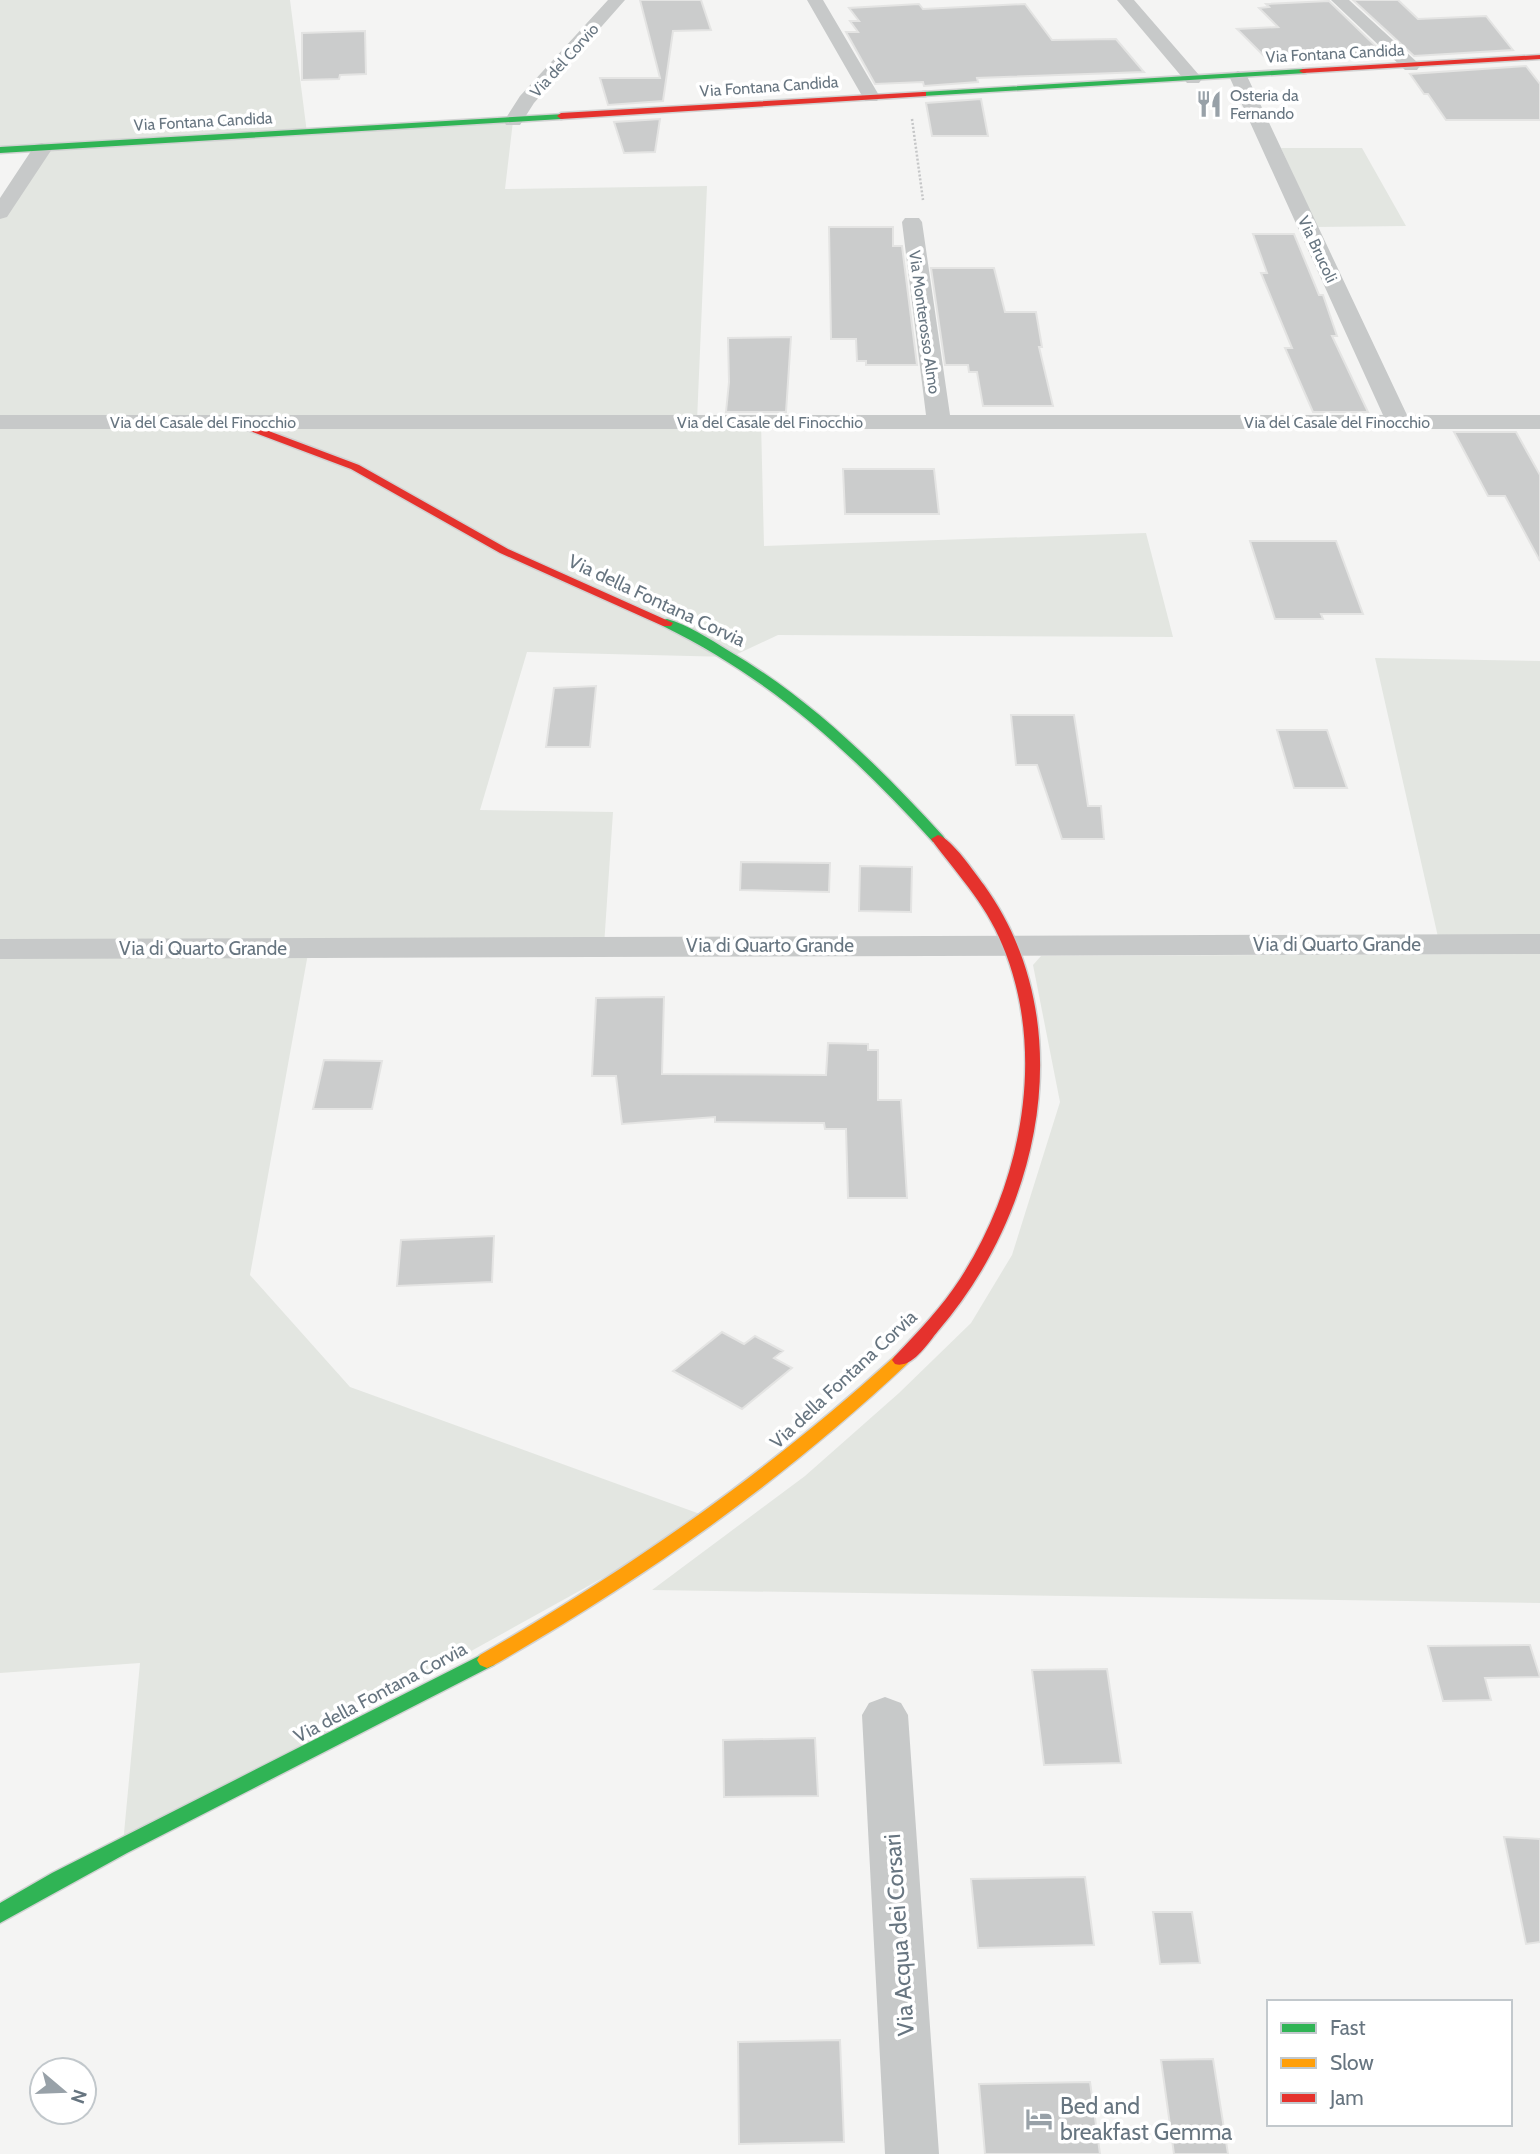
<svg xmlns="http://www.w3.org/2000/svg" width="1540" height="2154" viewBox="0 0 1540 2154" font-family="Cabin,sans-serif">
	<style>
		.green { fill: #e3e6e1 }
		.building { fill: #cbcccc; stroke: #e4e4e3; stroke-width: 2 }
		.lines { fill: none; stroke-linecap: round; stroke-linejoin: round }
		.fast-casing { stroke: #d1d2d2; stroke-width: 3 }
		.slow-casing { stroke: #d1d2d2; stroke-width: 3 }
		.jam-casing { stroke: #d1d2d2; stroke-width: 3 }
		.path { stroke: #c5c6c7; stroke-width: 2.5; stroke-dasharray: 2 2; stroke-linecap: butt }
		.street { fill: #c7c9c9; fill-rule: evenodd }
		.fast { fill: #30b455; fill-rule: evenodd }
		.slow { fill: #ff9f0a; fill-rule: evenodd }
		.jam { fill: #e5322d; fill-rule: evenodd }
		.labels { text-anchor: middle; stroke-width: 7; stroke-linejoin: round; paint-order: stroke }
		.far-street-label { font-size: 16px; fill: #677580; stroke: #fff }
		.far-poi-label { font-size: 16px; fill: #677580; stroke: #fff; text-anchor: start }
		.street-label { font-size: 19px; fill: #677580; stroke: #fff }
		.near-street-label { font-size: 23px; fill: #677580; stroke: #fff }
		.near-poi-label { font-size: 23px; fill: #677580; stroke: #fff; text-anchor: start }
	</style>
	<rect width="100%" height="100%" fill="#f4f4f3"/>
	<path class="green" d="M0,0H290L307,133L513,121L505,189L707,186L697,421L761,422L764,546L1146,533L1173,637L778,635L731,657L527,652L480,810L613,812L604,946L309,948L250,1275L350,1387L711,1518L123,1844L140,1663L0,1673V213L41,149L0,150Z
		M1281,148H1362L1406,226L1317,227Z
		M1375,658L1540,661V936L1438,937Z
		M1540,954V1603L652,1590L805,1476L899,1393L971,1323L1012,1255L1060,1102L1033,965L1041,956Z"/>
	<path class="building" d="M640,0H701L711,30L673,31L663,101L608,105L600,78H660Z
		M1353,0H1398L1418,19L1486,16L1513,50L1414,56Z
		M1329,1L1385,55L1269,61L1237,29L1278,27L1259,8L1269,7L1266,4Z
		M919,4L923,9L1025,4L1052,40L1116,39L1144,72L977,78L978,82L924,86L923,82L875,84L846,32H858L850,21H859L849,8Z
		M365,31L366,74L340,75L339,79L302,80V33Z
		M1526,66L1540,84V120H1446L1428,94H1424L1410,74Z
		M981,99L988,136H932L926,103Z
		M660,119L655,152L624,153L614,122Z
		M829,227H893V246H902L917,365H866V361H857L856,339H831Z
		M1253,234H1294L1319,295H1323L1337,336H1332L1368,412H1313L1285,348H1292L1261,273H1267Z
		M931,268H994L1005,312H1036L1042,347H1039L1053,406H983L977,372H969L968,365H945Z
		M791,337L786,412H726L729,382L728,338Z
		M1454,432H1516L1540,475V561L1505,496H1488Z
		M843,469H934L939,514H845Z
		M1250,541H1336L1363,614H1321L1323,619H1275Z
		M596,686L590,747H546L554,688Z
		M1011,715H1074L1088,806H1101L1104,839H1062L1037,765H1016Z
		M1277,730H1327L1347,788H1294Z
		M741,862L830,863L829,892L740,890Z
		M860,866L912,867L911,912L859,911Z
		M664,997L662,1074L826,1075L828,1043L868,1044V1050H878V1100H901L907,1198H848L846,1129H825L824,1123L715,1122V1117L622,1124L616,1076H592L596,998Z
		M324,1060L382,1061L372,1109H313Z
		M494,1236L492,1282L397,1286L401,1240Z
		M722,1332L744,1344L755,1336L783,1351L774,1358L792,1368L742,1409L673,1371Z
		M1530,1645L1540,1677L1485,1678L1491,1700L1443,1701L1428,1646Z
		M1107,1669L1121,1763L1044,1765L1032,1670Z
		M815,1738L818,1796L724,1797L723,1740Z
		M1504,1837L1540,1839V1942L1526,1944Z
		M1085,1877L1094,1945L978,1948L971,1879Z
		M1153,1912H1192L1200,1963L1160,1964Z
		M840,2040L844,2142L739,2144L738,2042Z
		M1213,2059L1228,2154H1174L1161,2060Z
		M1090,2082L1100,2154H985L979,2084Z"/>
	<g class="lines">
		<defs>
			<path id="fast" d="M1303,69L1306,73L923,96L919,94L923,92Z
				M564,114V118L561,119L0,153V147Z
				M667,619C688,625 710,639 729,651C811,699 879,766 943,836L945,839L943,842H933C850,751 774,681 663,626V620Z
				M487,1652L494,1655L497,1660L494,1665L127,1853L0,1923V1903L52,1873Z"/>
			<path id="slow" d="M901,1354L907,1356L910,1360L907,1364C780,1483 645,1578 494,1665L487,1668L480,1665L477,1660L480,1655C631,1568 766,1473 895,1356Z"/>
			<path id="jam" d="M1540,55V59L1303,73L1299,71L1303,69Z
				M923,92H926V96L561,119L557,116L561,113Z
				M229,419H237L359,465L508,549L673,623L671,626H663L500,553L351,469L229,423Z
				M938,835C952,839 975,873 984,885C1082,1021 1042,1211 938,1331C928,1343 912,1369 895,1364L892,1360L895,1356C918,1332 942,1307 960,1279C1020,1186 1046,1060 1006,954C989,907 960,878 931,839Z"/>
		</defs>
		<use href="#fast" class="fast-casing"/>
		<use href="#slow" class="slow-casing"/>
		<use href="#jam" class="jam-casing"/>
		<path class="path" d="M912,119L923,200"/>
		<path class="street" d="M608,0H625L534,103L520,125H506L504,121L520,96Z
			M807,0H823L880,97L877,101H865Z
			M1117,0H1134L1199,75L1202,79L1199,83H1187Z
			M1331,0H1349L1417,62L1420,66L1417,70H1405Z
			M1238,71L1247,76L1407,415H1540V429H0V415H926L902,222L905,218H919L922,222L950,415H1383L1229,76Z
			M42,143L52,149L7,217L0,219V198L35,145Z
			M1540,934V954L0,959V939Z
			M885,1697L901,1703L908,1715L939,2154H885L862,1715L869,1703Z"/>
		<use href="#fast" class="fast"/>
		<use href="#slow" class="slow"/>
		<use href="#jam" class="jam"/>
	</g>
	<defs>
		<symbol id="restaurant-bare" viewBox="-9 -9 18 18"><path d="M-5-6h1v4h1v-4h1v4h1v-4h1v5L-1.5 .5V6h-2V.5L-5-1ZM5-6V6H3V1.5H1.5Q1.5-4 5-6Z" fill="#98a1a8" stroke="#fff" stroke-width="2.5" paint-order="stroke"/></symbol>
		<symbol id="hotel-bare" viewBox="-9 -9 18 18"><path d="M-6-4.5h1.5V1H6V5H4.5V3h-9V5H-6ZM-4 0a1.8 1.8 0 1 1 3.6 0ZM.5 0V-2.5h3Q6-2.5 6 0Z" fill="#98a1a8" stroke="#fff" stroke-width="2.5" paint-order="stroke"/></symbol>
	</defs>
	<g fill-rule="evenodd">
		<use href="#restaurant-bare" x="1190" y="85" width="38" height="38"/>
		<use href="#hotel-bare" x="1020" y="2100" width="38" height="38"/>
	</g>
	<g class="labels">
		<g class="far-street-label">
			<text transform="translate(1335 53) rotate(-3)" y="6">Via Fontana Candida</text>
			<text transform="translate(564 60) rotate(-48)" y="6">Via del Corvio</text>
			<text transform="translate(769 86) rotate(-4)" y="6">Via Fontana Candida</text>
			<text transform="translate(203 121) rotate(-3)" y="6">Via Fontana Candida</text>
			<text transform="translate(1318 249) rotate(65)" y="6">Via Brucoli</text>
			<text transform="translate(925 322) rotate(82)" y="6">Via Monterosso Almo</text>
			<text x="203" y="428">Via del Casale del Finocchio</text>
			<text x="770" y="428">Via del Casale del Finocchio</text>
			<text x="1337" y="428">Via del Casale del Finocchio</text>
		</g>
		<g class="far-poi-label">
			<text x="1230" y="101">Osteria da<tspan x="1230" dy="18">Fernando</tspan></text>
		</g>
		<g class="street-label">
			<text transform="translate(657 600) rotate(25)" y="7">Via della Fontana Corvia</text>
			<text x="1337" y="951">Via di Quarto Grande</text>
			<text x="770" y="952">Via di Quarto Grande</text>
			<text x="203" y="955">Via di Quarto Grande</text>
			<text transform="translate(843 1379) rotate(-43)" y="7">Via della Fontana Corvia</text>
			<text transform="translate(380 1692) rotate(-28)" y="7">Via della Fontana Corvia</text>
		</g>
		<g class="near-street-label">
			<text transform="translate(899 1935) rotate(-94)" y="8">Via Acqua dei Corsari</text>
		</g>
		<g class="near-poi-label">
			<text x="1060" y="2114">Bed and<tspan x="1060" dy="26">breakfast Gemma</tspan></text>
		</g>
	</g>
	<rect x="1267" y="2000" width="245" height="126" fill="#ffffff" stroke="#c2c8cc" stroke-width="2"/>
	<rect x="1281" y="2023" width="35" height="10" fill="#30b455" stroke="#c2c8cc" stroke-width="2"/>
	<text x="1330" y="2035" font-size="21" fill="#677580">Fast</text>
	<rect x="1281" y="2058" width="35" height="10" fill="#ff9f0a" stroke="#c2c8cc" stroke-width="2"/>
	<text x="1330" y="2070" font-size="21" fill="#677580">Slow</text>
	<rect x="1281" y="2093" width="35" height="10" fill="#e5322d" stroke="#c2c8cc" stroke-width="2"/>
	<text x="1330" y="2105" font-size="21" fill="#677580">Jam</text>
	<g transform="translate(63 2091) rotate(109)"><circle r="33" fill="#ffffff" stroke="#c2c8cc" stroke-width="2"/>
	<path d="M0-5L12 26L0 18L-12 26Z" fill="#98a1a8"/>
	<text y="-10" font-size="19" font-weight="bold" text-anchor="middle" fill="#677580">N</text>
	</g>
</svg>
